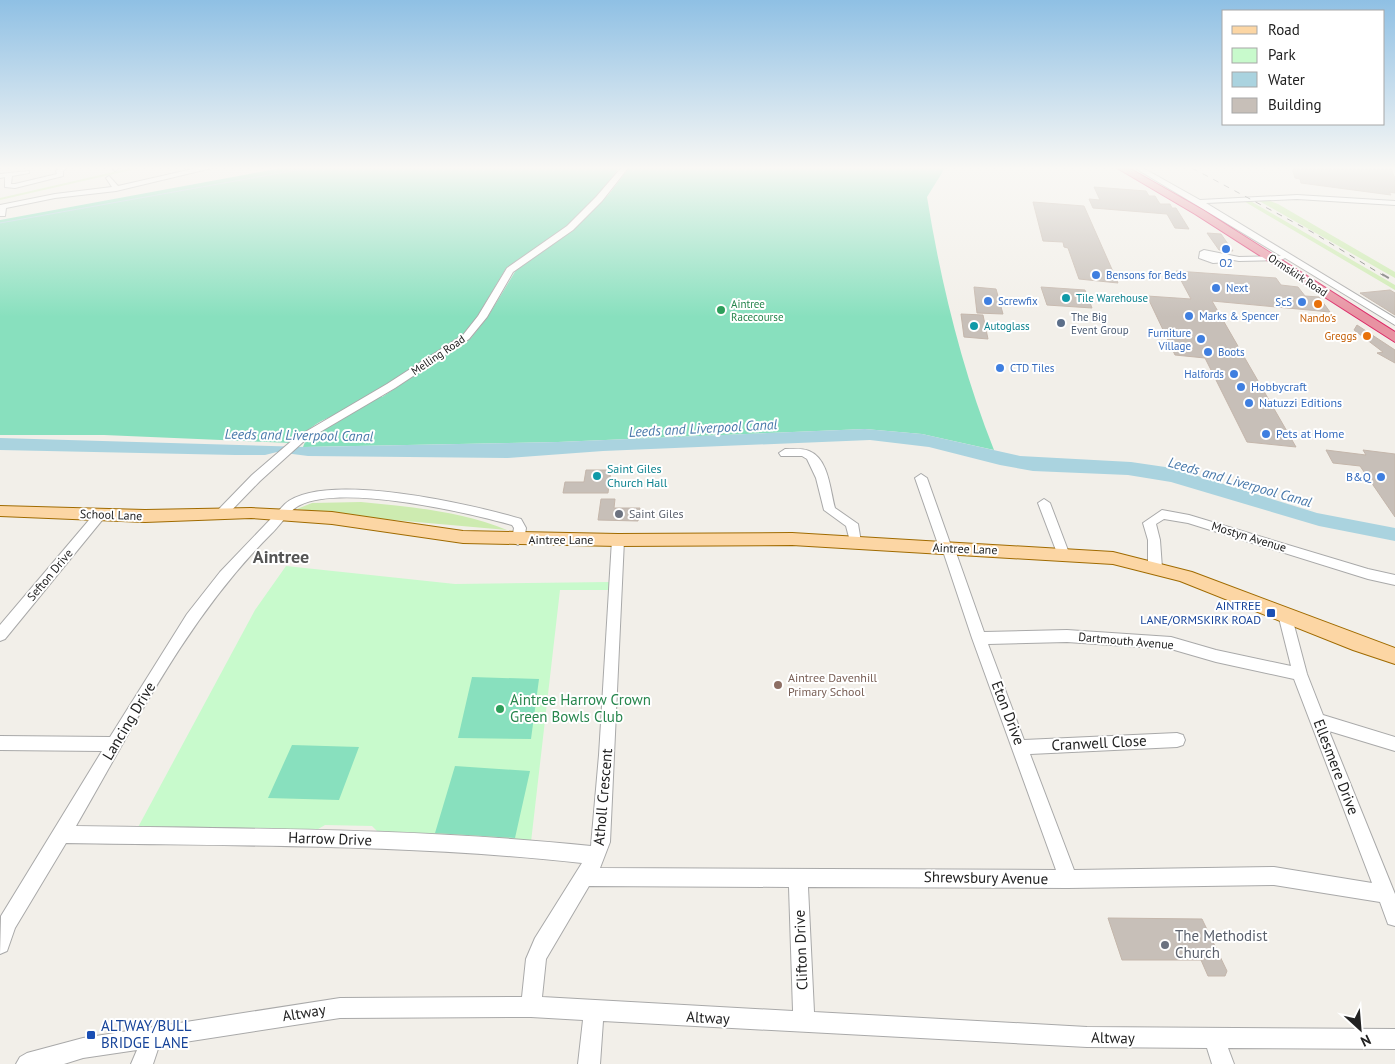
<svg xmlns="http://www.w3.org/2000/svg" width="1395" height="1064" viewBox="0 0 1395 1064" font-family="'PT Sans',sans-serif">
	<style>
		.grass { fill: #cdebb0 }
		.park { fill: #c8facc }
		.pitch { fill: #88e0be }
		.water { fill: #aad3df }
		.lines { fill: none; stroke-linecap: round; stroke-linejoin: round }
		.stream { stroke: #aad3df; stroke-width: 1 }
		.building { fill: #c7bfb8; stroke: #c4b6ab }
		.minor-casing { stroke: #a9a9a9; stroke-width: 2 }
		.major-casing { stroke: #a06b00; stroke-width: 2 }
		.highway-casing { stroke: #dc2a67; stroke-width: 2 }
		.minor { fill: #fff; fill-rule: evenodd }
		.major { fill: #fcd6a4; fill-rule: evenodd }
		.highway { fill: #e892a2; fill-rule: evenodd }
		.rail-far1 { stroke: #707070; stroke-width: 1; stroke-dasharray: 6 6; stroke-linecap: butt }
		.rail { stroke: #707070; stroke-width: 2; stroke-dasharray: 8 8; stroke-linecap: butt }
		.shop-dot { fill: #3f7fe0; stroke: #fff; stroke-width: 2 }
		.culture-dot { fill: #0f9aa8; stroke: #fff; stroke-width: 2 }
		.food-dot { fill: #e8710a; stroke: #fff; stroke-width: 2 }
		.leisure-dot { fill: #2e9e5b; stroke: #fff; stroke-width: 2 }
		.service-dot { fill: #5c6f8a; stroke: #fff; stroke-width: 2 }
		.worship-dot { fill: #6b7280; stroke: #fff; stroke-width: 2 }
		.transit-dot { fill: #1a4fb4; stroke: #fff; stroke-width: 2 }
		.education-dot { fill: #8d6e63; stroke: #fff; stroke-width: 2 }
		.labels { text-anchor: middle; stroke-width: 4; stroke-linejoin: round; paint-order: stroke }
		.far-shop-label { font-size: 11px; fill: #366cbe; stroke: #fff; text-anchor: start }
		.far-street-label { font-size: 11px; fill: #222; stroke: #fff }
		.far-culture-label { font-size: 11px; fill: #0d838f; stroke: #fff; text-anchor: start }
		.far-leisure-label { font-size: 11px; fill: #27864d; stroke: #fff; text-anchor: start }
		.far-service-label { font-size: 11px; fill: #4e5e75; stroke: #fff; text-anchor: start }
		.far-food-label { font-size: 11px; fill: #c56008; stroke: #fff }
		.shop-label { font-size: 12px; fill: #366cbe; stroke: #fff; text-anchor: start }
		.culture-label { font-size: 12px; fill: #0d838f; stroke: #fff; text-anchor: start }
		.worship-label { font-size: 12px; fill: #5b616d; stroke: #fff; text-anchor: start }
		.street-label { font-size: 12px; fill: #222; stroke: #fff }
		.transit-label { font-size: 12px; fill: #164399; stroke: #fff; text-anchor: end }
		.education-label { font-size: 12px; fill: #785e54; stroke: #fff; text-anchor: start }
		.water-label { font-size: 14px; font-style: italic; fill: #4a7aab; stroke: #fff }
		.near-leisure-label { font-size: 15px; fill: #27864d; stroke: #fff; text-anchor: start }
		.near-street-label { font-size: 15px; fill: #222; stroke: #fff }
		.near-worship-label { font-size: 15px; fill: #5b616d; stroke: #fff; text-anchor: start }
		.near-transit-label { font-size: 15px; fill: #164399; stroke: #fff; text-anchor: start }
		.district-label { font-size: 18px; font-weight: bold; fill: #555; stroke: #fff }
	</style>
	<rect width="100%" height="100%" fill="#f2efe9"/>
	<path class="grass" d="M131,168H140L0,200V198Z
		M1254,198L1265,199L1278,204L1395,272V278Z
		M1247,199L1395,285V290L1242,200Z
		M361,502C411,507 460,511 507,530L371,518L297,509L312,503Z"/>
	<path class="park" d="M286,566L455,584L609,582V590H560L531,842L382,836L372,826L325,825L308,835L136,831L255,610Z"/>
	<path class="pitch" d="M281,168H619L599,194L561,232L505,270L477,317L460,338L367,397H382L471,338L487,318L516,270L576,227L609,194L629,168H945L927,197C941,284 962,369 994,450L922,434L865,429L558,442L303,447L305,442L315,434L349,415C327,412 309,429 292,443L104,435H0V220Z
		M472,677L539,679L531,739L458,738Z
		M292,745L359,747L339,800L268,798Z
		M455,766L530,771L515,838L435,833Z"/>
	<path class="water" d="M865,429L922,434L1020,456L1131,462L1172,468L1317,513L1395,528V541L1319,526L1171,482L1128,475L1033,471L1000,465L929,447L870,440L603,451L508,458L308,456L277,452L265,455H235L0,450V438L305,447L558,442Z"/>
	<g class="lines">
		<path class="stream" d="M0,223L308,168"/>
	</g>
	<path class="building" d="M1292,168L1391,169L1395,178V193L1389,192L1391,195L1301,183L1300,179L1295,178Z
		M1094,187L1146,191L1149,196H1155L1160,204H1170L1172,208H1176L1189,229L1175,228L1167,214L1093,208L1089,199L1100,200Z
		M1033,202L1084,206L1118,283L1079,279L1068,248L1064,247L1063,242L1043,241Z
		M1207,233L1221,234L1233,251L1219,250Z
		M1176,271L1276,278L1281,285L1298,287L1305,296L1319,297L1330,312L1212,301L1296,447L1247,442L1205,358L1175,355L1147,296L1191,299Z
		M974,287L996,289L1003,314L977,313Z
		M1041,287L1085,290L1092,308L1047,305Z
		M1390,290L1395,293V315L1360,293Z
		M961,314L983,315L988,339L964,337Z
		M1357,325L1395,350V363L1377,353L1383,352L1354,330Z
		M1326,450L1366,455L1363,450L1395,454V517L1360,466L1333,463Z
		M586,470H611L608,493H563L565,482H584Z
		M601,499H615L614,508H640L638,521L598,520Z
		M1108,918L1202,919L1227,971L1225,976H1208L1201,960H1122Z"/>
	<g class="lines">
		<defs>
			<path id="minor" d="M59,168H66L63,171V176L15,188L5,187V177L0,178V174L29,171V173L12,176L11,184H15L57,174L56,171Z
				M112,168H118V169L115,171Z
				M197,168H212L116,191L55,198L6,208L5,216H0V205L55,194L112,187L106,178L109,176L118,186Z
				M621,168H628L602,201L573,230L513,272L487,317L469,339L395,388L303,442L260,481L226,516H218L216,513L218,510L252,475L295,438L387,384L463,335L478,316L507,268L567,226L596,197Z
				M1135,168H1143L1200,200L1297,195L1395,201V205L1297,199L1206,203L1395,318V325L1285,258L1281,260L1239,261L1228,259V262L1213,263L1199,258L1200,252L1204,250L1239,257L1281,256Z
				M785,449C793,449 802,448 809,451C829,459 830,490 835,508L858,524L861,542L859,545H851L846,526L824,510L816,478L807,459L802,456H781L779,453Z
				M921,474L927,478L950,543L954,547L984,632L1067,630L1171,637L1216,650L1291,666L1278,614L1280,610L1285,609L1290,610L1307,674L1323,715L1395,737V751L1329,731L1395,894V926L1388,924L1380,902L1274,885L1068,888L808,887L814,1012L1087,1027L1395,1029V1049L1228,1048L1234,1064H1212L1207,1048L1087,1047L603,1021L600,1064H578L583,1020L531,1017L340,1018L159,1046L153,1064H131L137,1050L83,1058L64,1064H16L20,1057L27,1053L83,1038L340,998L522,997L526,959L535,938L582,863C411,844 238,846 66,843L15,928L7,951L0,954L1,916L102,751L0,750V736L110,737L187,614L220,572L285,504C324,470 474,505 521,519L526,528L524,540L518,545L514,543L512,540L514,528L512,525C465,512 344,484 300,505C289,510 280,526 271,534C187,618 135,724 76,826C248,829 420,828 591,846L599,755L612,540L618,535L624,540L610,842L600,868L1056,870L972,638L943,551L939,547L915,478ZM1067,642L1171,649L1216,662L1294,679L1372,883L1274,867L1074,870L1030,754L1177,747L1183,745L1185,740L1183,735L1177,733L1024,740L988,644ZM589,886L789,887L793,1011L542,997L546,959Z
				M1044,499L1050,503L1069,553L1068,556H1058L1057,553L1038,503Z
				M1162,510L1189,515L1368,569L1395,575V585L1368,579L1188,523L1164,519L1156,524L1160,540L1162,568L1160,571H1150L1148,568V540L1143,523Z
				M99,512L103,513L105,516L103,519L5,639L0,641V625L95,513Z"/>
			<path id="major" d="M0,506L145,510L251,508L332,512L463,531L618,534L792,533L1113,552L1192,572L1395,648V664L1353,650L1180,581L1113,564L792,545L618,546L463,543L332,524L251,518L145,522L0,516Z"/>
			<path id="highway" d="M1117,168H1129L1203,210L1395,332V342L1195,214Z"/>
		</defs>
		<use href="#minor" class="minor-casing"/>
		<use href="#major" class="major-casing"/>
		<use href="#highway" class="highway-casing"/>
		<use href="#minor" class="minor"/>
		<use href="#major" class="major"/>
		<use href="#highway" class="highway"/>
		<path class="rail-far1" d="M1192,168L1312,232L1384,276"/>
		<path class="rail" d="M1382,274L1395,282"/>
	</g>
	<linearGradient id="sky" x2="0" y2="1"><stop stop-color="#8fc0e4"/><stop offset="0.53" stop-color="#f9f8f5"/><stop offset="1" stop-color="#f9f8f5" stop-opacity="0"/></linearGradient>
	<rect width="1395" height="317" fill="url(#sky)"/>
	<g class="shop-dot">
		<circle cx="1226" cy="249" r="5"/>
		<circle cx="1096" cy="275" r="5"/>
		<circle cx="1216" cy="288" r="5"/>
		<circle cx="988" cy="301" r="5"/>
		<circle cx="1302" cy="302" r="5"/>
		<circle cx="1189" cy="316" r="5"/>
		<circle cx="1201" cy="339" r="5"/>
		<circle cx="1208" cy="352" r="5"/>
		<circle cx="1000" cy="368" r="5"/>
		<circle cx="1234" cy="374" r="5"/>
		<circle cx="1241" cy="387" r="5"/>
		<circle cx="1249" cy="403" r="5"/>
		<circle cx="1266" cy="434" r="5"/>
		<circle cx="1381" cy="477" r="5"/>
	</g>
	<g class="culture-dot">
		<circle cx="1066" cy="298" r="5"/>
		<circle cx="974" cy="326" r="5"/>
		<circle cx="597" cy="476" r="5"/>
	</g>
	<g class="food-dot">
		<circle cx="1318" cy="304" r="5"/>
		<circle cx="1367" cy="336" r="5"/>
	</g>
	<g class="leisure-dot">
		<circle cx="721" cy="310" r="5"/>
		<circle cx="500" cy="709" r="5"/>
	</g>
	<circle class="service-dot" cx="1061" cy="323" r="5"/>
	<g class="worship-dot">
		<circle cx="619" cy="514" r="5"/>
		<circle cx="1165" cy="945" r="5"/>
	</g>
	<g class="transit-dot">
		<rect x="1266" y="608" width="10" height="10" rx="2.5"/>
		<rect x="86" y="1030" width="10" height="10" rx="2.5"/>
	</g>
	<circle class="education-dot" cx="778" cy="685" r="5"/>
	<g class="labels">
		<g class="far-shop-label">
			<text x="1226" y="267" text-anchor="middle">O2</text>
			<text x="1106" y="279">Bensons for Beds</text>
			<text x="1226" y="292">Next</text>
			<text x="998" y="305">Screwfix</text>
			<text x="1292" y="306" text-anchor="end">ScS</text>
			<text x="1199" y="320">Marks &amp; Spencer</text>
			<text x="1191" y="337" text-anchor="end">Furniture<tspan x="1191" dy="13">Village</tspan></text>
			<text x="1218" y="356">Boots</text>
			<text x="1010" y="372">CTD Tiles</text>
			<text x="1224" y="378" text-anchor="end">Halfords</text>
		</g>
		<g class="far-street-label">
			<text transform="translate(1298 275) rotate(33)" y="4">Ormskirk Road</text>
			<text transform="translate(438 355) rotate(-34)" y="4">Melling Road</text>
		</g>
		<g class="far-culture-label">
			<text x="1076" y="302">Tile Warehouse</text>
			<text x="984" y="330">Autoglass</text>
		</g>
		<g class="far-leisure-label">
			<text x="731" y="308">Aintree<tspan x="731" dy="13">Racecourse</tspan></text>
		</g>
		<g class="far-service-label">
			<text x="1071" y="321">The Big<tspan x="1071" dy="13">Event Group</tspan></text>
		</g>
		<g class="far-food-label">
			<text x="1318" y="322">Nando's</text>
			<text x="1357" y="340" text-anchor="end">Greggs</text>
		</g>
		<g class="shop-label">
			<text x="1251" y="391">Hobbycraft</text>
			<text x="1259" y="407">Natuzzi Editions</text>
			<text x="1276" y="438">Pets at Home</text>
			<text x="1371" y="481" text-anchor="end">B&amp;Q</text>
		</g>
		<g class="culture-label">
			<text x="607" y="473">Saint Giles<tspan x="607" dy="14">Church Hall</tspan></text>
		</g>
		<g class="worship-label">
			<text x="629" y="518">Saint Giles</text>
		</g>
		<g class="street-label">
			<text transform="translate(111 515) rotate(2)" y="4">School Lane</text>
			<text transform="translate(1249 537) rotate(17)" y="4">Mostyn Avenue</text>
			<text x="561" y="544">Aintree Lane</text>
			<text transform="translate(965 549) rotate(2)" y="4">Aintree Lane</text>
			<text transform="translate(50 575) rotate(-50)" y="4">Sefton Drive</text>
			<text transform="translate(1126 641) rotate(5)" y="4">Dartmouth Avenue</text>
		</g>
		<g class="transit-label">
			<text x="1261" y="610">AINTREE<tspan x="1261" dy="14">LANE/ORMSKIRK ROAD</tspan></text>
		</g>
		<g class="education-label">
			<text x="788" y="682">Aintree Davenhill<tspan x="788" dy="14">Primary School</tspan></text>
		</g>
		<g class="water-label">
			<text transform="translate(703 428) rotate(-3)" y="5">Leeds and Liverpool Canal</text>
			<text transform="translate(299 435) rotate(1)" y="5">Leeds and Liverpool Canal</text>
			<text transform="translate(1240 482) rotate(16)" y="5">Leeds and Liverpool Canal</text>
		</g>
		<g class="near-leisure-label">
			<text x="510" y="705">Aintree Harrow Crown<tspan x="510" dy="17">Green Bowls Club</tspan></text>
		</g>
		<g class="near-street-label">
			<text transform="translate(1008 713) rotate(69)" y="5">Eton Drive</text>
			<text transform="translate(129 721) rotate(-59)" y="5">Lancing Drive</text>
			<text transform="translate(1099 743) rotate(-3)" y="5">Cranwell Close</text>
			<text transform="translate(1336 767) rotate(69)" y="5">Ellesmere Drive</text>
			<text transform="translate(603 797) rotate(-85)" y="5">Atholl Crescent</text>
			<text transform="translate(330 839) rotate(2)" y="5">Harrow Drive</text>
			<text transform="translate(986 878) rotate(1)" y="5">Shrewsbury Avenue</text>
			<text transform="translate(801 950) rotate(-92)" y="5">Clifton Drive</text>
			<text transform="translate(304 1013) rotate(-9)" y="5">Altway</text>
			<text transform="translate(708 1018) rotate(3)" y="5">Altway</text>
			<text transform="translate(1113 1038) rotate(1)" y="5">Altway</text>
		</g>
		<g class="near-worship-label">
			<text x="1175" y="941">The Methodist<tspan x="1175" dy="17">Church</tspan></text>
		</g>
		<g class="near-transit-label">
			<text x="101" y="1031">ALTWAY/BULL<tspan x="101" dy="17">BRIDGE LANE</tspan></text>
		</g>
		<g class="district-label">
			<text x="281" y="563">Aintree</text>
		</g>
	</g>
	<rect x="1222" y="10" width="162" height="115" fill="#ffffff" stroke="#a7a7a7"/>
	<rect x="1232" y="26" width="25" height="8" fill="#fcd6a4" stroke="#a7a7a7"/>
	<text x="1268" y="35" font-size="15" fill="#222222">Road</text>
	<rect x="1232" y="48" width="25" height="15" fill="#c8facc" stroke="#a7a7a7"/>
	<text x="1268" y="60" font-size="15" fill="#222222">Park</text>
	<rect x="1232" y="72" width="25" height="15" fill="#aad3df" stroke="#a7a7a7"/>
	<text x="1268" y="85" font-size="15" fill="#222222">Water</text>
	<rect x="1232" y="98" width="25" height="15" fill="#c7bfb8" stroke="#a7a7a7"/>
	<text x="1268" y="110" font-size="15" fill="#222222">Building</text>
	<g transform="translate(1360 1029) rotate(154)" stroke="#ffffff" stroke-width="4" paint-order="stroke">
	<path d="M0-4L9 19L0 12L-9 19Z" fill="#222222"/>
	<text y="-8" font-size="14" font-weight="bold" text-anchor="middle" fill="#222222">N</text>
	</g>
</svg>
